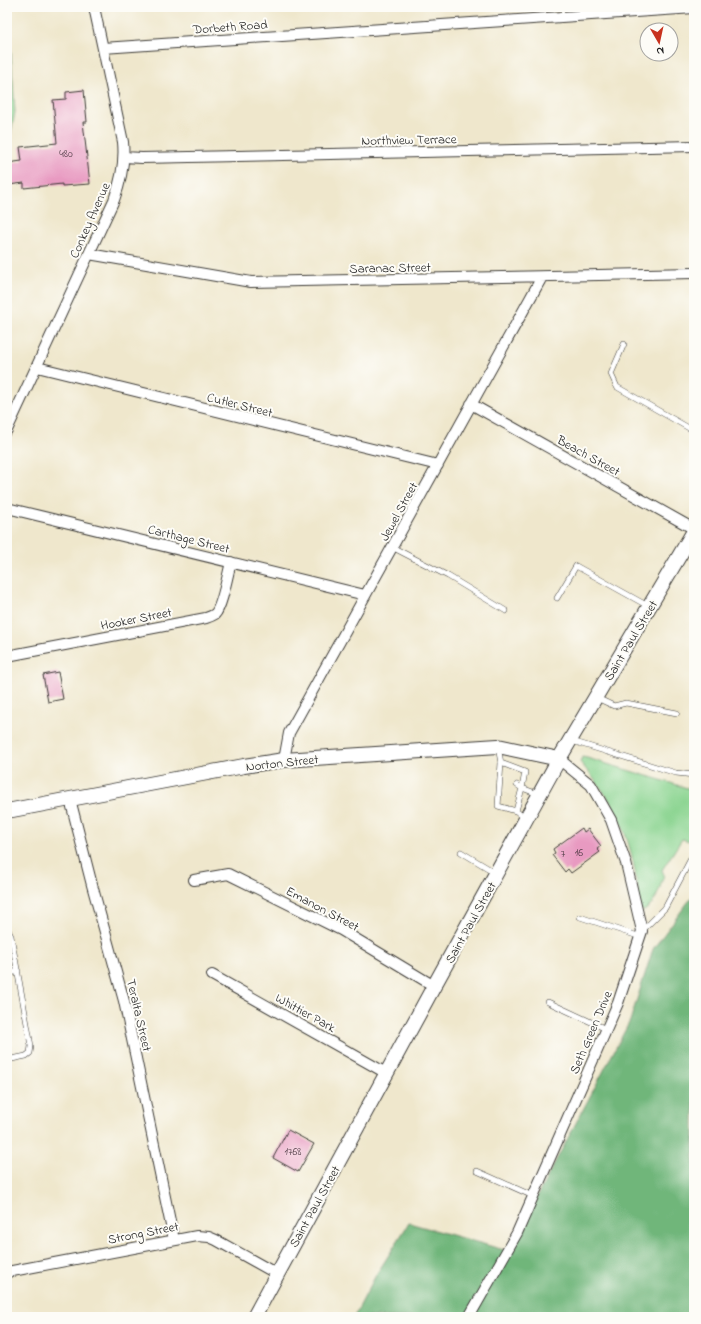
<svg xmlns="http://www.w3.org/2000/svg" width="701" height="1324" viewBox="0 0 701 1324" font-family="'Indie Flower',sans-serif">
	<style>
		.green { fill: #8ad490; stroke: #537856 }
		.forest { fill: #6fb67a; stroke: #46694b }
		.building { fill: #e89ac1 }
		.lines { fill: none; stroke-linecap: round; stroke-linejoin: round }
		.lane-casing { stroke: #3c3a36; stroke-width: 6 }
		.street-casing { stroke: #3c3a36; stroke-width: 12 }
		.secondary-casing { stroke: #3c3a36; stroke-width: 16 }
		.lane { stroke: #fff; stroke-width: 5 }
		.street { stroke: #fff; stroke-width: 10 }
		.secondary { stroke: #fff; stroke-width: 14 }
		.labels { text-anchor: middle; stroke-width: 4; stroke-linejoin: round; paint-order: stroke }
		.number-label { font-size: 11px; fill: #4f3c45 }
		.street-label { font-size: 13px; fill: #1c1c1c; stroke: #fdfcf7 }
	</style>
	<rect width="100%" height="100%" fill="#fdfcf7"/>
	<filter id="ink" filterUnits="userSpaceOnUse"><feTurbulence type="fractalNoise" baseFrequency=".025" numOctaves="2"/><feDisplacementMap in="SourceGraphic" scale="8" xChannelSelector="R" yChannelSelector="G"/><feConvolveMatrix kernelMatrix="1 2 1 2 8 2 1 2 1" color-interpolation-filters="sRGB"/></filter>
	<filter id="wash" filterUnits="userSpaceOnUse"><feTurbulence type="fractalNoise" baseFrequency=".012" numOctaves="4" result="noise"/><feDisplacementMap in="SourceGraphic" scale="16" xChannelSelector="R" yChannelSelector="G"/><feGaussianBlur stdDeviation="0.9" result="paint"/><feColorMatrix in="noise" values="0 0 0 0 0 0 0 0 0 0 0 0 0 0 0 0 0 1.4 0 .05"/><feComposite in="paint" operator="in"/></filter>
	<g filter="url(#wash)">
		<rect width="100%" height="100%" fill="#efe7cc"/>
		<path class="green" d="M7,14L9,24L15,112L7,152Z
			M582,757L587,758L694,790V836L689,841L682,839L662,870L664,875C659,889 657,903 644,911L641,910L639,905C637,876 632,848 620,821C612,800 594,779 580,762Z"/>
		<path class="forest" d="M694,894V1317H354L376,1275L409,1223L508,1251L630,1021L653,949Z"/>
		<g id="blocks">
			<path class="building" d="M84,90L87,122H83L90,184L62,186V184L24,188V183L8,185L7,163L22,161L20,147L57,143L53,100L66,99V92Z
				M58,672L63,699L48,702L43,675Z
				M582,828L584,832L588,829L601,846L597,849L600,852L571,873L568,869L565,872L552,855L555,853L553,849Z
				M288,1130L314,1144L298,1172L273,1158Z"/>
		</g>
	</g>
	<g filter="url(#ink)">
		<use href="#blocks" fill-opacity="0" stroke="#3c3a36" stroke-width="1"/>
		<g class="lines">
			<defs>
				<path id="lane" d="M624,344L611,374L617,387L694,431
					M392,547L448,576L506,611
					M557,598L576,566L648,606
					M597,698L614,706L626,703L677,713
					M572,741L676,773L694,775
					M498,747L501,763L525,772L522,788L517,785
					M501,763L498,806L516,811
					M526,819L516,811L522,788L538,794
					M461,852L496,873
					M580,917L641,937
					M7,928L11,936L31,1046L30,1053L26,1056L7,1060
					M642,931L665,908L694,853
					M7,974L18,971
					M548,1002L606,1029
					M477,1171L533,1196"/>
				<path id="street" d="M103,48L694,8
					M124,157L142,158L694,146
					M89,254L251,282L694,273
					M37,367L438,465
					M471,404L694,529
					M7,430L114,200C121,181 125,162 123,142L94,7
					M7,508L365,595
					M7,656L206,618C209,617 212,616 215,614C222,607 228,573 231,562
					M284,760L289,733L542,277
					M70,799L92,885L124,1001L174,1240
					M194,880L228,874L341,930L434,986
					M212,975L386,1073
					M7,1272L197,1236L209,1237L216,1240L277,1274
					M469,1317L517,1233L618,1003L642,931L626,863L611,820L591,785L559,759"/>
				<path id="secondary" d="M7,811L244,766L284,760L498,746L559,759
					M254,1317L434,986L559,759L694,531"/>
			</defs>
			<use href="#lane" class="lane-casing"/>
			<use href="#street" class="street-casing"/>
			<use href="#secondary" class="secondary-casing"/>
			<use href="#lane" class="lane"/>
			<use href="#street" class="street"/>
			<use href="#secondary" class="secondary"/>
		</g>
	</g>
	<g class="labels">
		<g class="number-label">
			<text x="66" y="157">480</text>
			<text x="579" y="856">16</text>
			<text x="563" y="857">7</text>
			<text x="293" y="1155">1768</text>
		</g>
		<g class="street-label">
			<text transform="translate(230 26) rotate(-4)" y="5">Dorbeth Road</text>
			<text transform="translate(409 139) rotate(-1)" y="5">Northview Terrace</text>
			<text transform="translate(89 220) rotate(-66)" y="5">Conkey Avenue</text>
			<text transform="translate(390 267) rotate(-1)" y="5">Saranac Street</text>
			<text transform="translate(240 404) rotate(14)" y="5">Cutler Street</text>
			<text transform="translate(589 455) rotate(29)" y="5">Beach Street</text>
			<text transform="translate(398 511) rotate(-61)" y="5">Jewel Street</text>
			<text transform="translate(189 538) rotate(14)" y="5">Carthage Street</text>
			<text transform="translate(136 618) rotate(-11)" y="5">Hooker Street</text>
			<text transform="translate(630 640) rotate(-59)" y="5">Saint Paul Street</text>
			<text transform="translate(282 762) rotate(-6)" y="5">Norton Street</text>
			<text transform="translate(323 908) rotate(28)" y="5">Emanon Street</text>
			<text transform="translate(470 922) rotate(-61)" y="5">Saint Paul Street</text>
			<text transform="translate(306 1012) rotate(29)" y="5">Whittier Park</text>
			<text transform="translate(140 1015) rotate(77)" y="5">Teralta Street</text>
			<text transform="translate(590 1032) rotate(-67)" y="5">Seth Green Drive</text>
			<text transform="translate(314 1206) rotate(-61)" y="5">Saint Paul Street</text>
			<text transform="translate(143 1232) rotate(-11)" y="5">Strong Street</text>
		</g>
	</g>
	<rect width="701" height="1324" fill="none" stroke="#fdfcf7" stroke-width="24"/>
	<g transform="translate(659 42) rotate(171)"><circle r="19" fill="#fdfcf7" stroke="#a3a29f"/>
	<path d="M0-3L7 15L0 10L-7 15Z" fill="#c8321e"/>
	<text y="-6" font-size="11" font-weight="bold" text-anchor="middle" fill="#1c1c1c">N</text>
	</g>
</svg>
